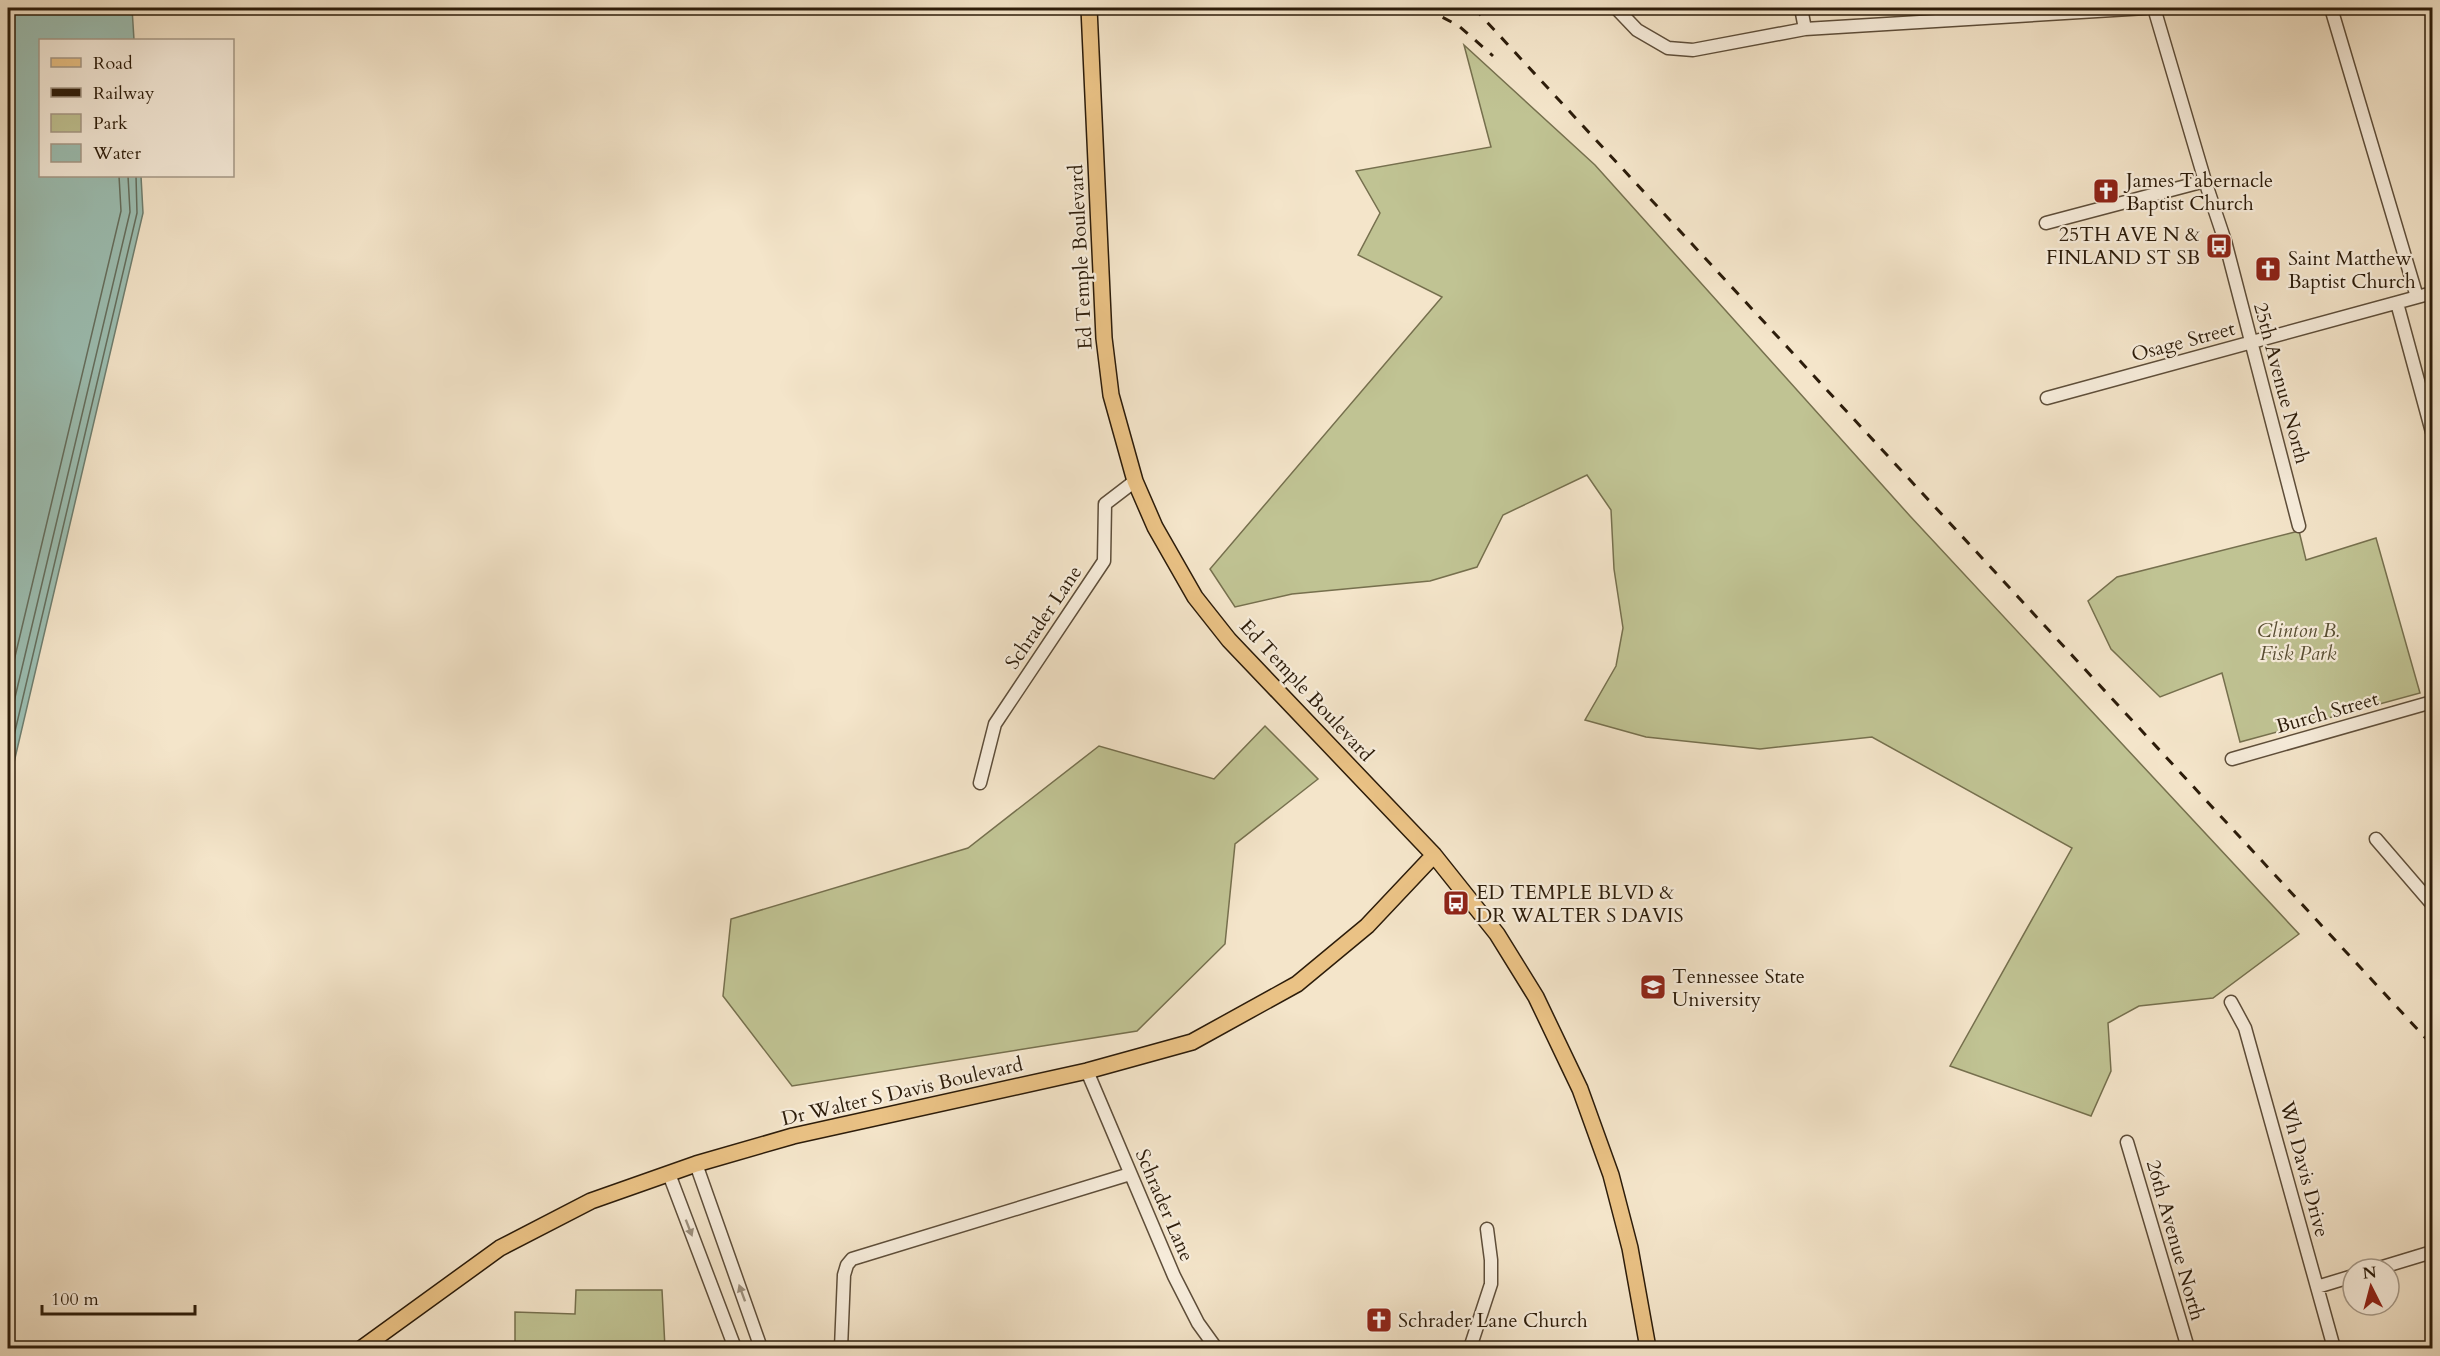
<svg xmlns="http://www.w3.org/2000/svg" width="2440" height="1356" viewBox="0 0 2440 1356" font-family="Cardo,serif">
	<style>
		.green { fill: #c0c393; stroke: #76704e; stroke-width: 1.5 }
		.water { fill: #9cbfb3; stroke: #6f7e6f; stroke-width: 1.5 }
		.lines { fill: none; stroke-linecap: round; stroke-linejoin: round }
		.shore { stroke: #646e5e; stroke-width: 1.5 }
		.minor-casing { stroke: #5e4e3a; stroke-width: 15 }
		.major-casing { stroke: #2c1c0a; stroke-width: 18 }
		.minor { stroke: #f8eedd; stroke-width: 12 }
		.major { stroke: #eac285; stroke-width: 15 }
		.rail { stroke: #2c1c0a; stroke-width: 3; stroke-dasharray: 10 10; stroke-linecap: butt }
		.oneway { fill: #9c907e }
		.labels { text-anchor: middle; stroke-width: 4.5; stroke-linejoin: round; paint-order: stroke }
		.poi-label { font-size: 20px; fill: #2c1c0a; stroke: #f8eedd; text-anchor: start }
		.street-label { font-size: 20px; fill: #2c1c0a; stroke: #f8eedd }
		.park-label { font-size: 20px; font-style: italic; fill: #584e33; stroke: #f8eedd }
	</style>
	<rect width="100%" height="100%" fill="#f4e5ca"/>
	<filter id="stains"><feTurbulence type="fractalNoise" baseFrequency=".00333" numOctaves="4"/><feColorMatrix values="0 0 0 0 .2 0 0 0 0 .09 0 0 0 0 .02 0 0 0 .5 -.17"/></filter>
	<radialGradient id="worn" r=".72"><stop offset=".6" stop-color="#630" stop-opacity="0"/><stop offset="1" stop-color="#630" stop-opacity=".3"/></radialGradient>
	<path class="green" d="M1464,45L1595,165L1910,516L2299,934L2213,998L2139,1006L2108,1023L2111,1071L2091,1116L1950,1066L2072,848L1872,737L1760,749L1646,737L1585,720L1616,666L1623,628L1614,569L1611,510L1587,475L1503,515L1477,567L1430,581L1292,594L1235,607L1210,569L1442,297L1358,255L1380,213L1356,171L1491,147Z
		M2299,531L2306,560L2376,538L2420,693L2240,742L2222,673L2160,697L2111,649L2088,601L2117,577Z
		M1265,726L1318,779L1235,844L1225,944L1137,1031L792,1086L723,996L731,919L968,848L1099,746L1214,779Z
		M576,1290H662L665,1348H515V1312L575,1314Z"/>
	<path class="water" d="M8,8H132L134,40H40V176H141L143,213L8,788Z"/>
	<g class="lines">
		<path class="shore" d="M8,686L121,211L119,176
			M8,727L130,212L128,176
			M8,761L137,213L136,176"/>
		<defs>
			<path id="minor" d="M1616,8L1637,30L1668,48L1693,50L1805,29L2146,8
				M1801,8L1805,29
				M2154,8L2205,181L2225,241L2299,526
				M2331,8L2417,297
				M2046,223L2205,181
				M2397,303L2432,432
				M2047,398L2432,293
				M2232,759L2432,702
				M980,783L995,724L1104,561L1105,504L1135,481
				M2376,839L2432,904
				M2231,1002L2245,1028L2334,1348
				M1087,1071L1174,1276L1198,1323L1216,1348
				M2127,1142L2188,1348
				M696,1164L761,1348
				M669,1174L735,1348
				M2376,1269L2432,1252
				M2317,1287L2353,1276
				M841,1348L844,1275L847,1265L852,1259L1130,1174
				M1470,1348L1491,1284V1260L1487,1229
				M2427,1348L2432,1347"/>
			<path id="major" d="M1089,8L1104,338L1111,395L1135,481L1155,527L1195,597L1229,640L1434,855L1497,934L1536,997L1580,1089L1611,1175L1630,1248L1648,1348
				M362,1348L500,1248L591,1201L696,1164L793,1136L1087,1071L1192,1042L1297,984L1367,926L1434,855"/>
		</defs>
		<use href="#minor" class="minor-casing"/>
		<use href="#major" class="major-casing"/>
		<use href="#minor" class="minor"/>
		<use href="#major" class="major"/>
		<path class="rail" d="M1425,8L1459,26L1493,56
			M1474,8L2432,1045"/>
	</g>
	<defs><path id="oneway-solid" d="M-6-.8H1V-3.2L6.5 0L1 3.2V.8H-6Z" transform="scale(1.5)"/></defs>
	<g class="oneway">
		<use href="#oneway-solid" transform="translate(689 1228) rotate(69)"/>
		<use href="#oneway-solid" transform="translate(742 1293) rotate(-110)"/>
	</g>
	<defs>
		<symbol id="church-square" viewBox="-11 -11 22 22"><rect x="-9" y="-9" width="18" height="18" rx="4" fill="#8f2418" stroke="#f8eedd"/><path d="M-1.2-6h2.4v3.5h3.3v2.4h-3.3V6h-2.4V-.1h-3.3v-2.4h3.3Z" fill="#fff"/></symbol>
		<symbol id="bus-square" viewBox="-11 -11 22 22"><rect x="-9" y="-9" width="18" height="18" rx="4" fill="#8f2418" stroke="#f8eedd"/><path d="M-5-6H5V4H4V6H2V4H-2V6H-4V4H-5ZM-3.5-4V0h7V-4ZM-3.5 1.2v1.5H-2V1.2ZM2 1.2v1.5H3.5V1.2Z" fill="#fff"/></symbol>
		<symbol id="university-square" viewBox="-11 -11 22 22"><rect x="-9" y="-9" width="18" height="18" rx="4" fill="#8f2418" stroke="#f8eedd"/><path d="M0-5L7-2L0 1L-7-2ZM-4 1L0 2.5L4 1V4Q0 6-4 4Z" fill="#fff"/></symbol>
	</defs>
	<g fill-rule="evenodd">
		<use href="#church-square" x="2091" y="176" width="30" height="30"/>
		<use href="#bus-square" x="2204" y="231" width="30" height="30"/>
		<use href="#church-square" x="2253" y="254" width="30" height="30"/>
		<use href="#bus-square" x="1441" y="888" width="30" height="30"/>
		<use href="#university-square" x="1638" y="972" width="30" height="30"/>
		<use href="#church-square" x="1364" y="1305" width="30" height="30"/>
	</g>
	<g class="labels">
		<g class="poi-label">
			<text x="2126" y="187">James Tabernacle<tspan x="2126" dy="23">Baptist Church</tspan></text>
			<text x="2200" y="241" text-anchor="end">25TH AVE N &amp;<tspan x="2200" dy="23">FINLAND ST SB</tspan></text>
			<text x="2288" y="265">Saint Matthew<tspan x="2288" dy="23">Baptist Church</tspan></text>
			<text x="1476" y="899">ED TEMPLE BLVD &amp;<tspan x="1476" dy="23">DR WALTER S DAVIS</tspan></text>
			<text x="1672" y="983">Tennessee State<tspan x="1672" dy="23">University</tspan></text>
			<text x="1398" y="1327">Schrader Lane Church</text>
		</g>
		<g class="street-label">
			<text transform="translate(1080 257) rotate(-93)" y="7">Ed Temple Boulevard</text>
			<text transform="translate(2183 341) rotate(-15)" y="7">Osage Street</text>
			<text transform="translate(2282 383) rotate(75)" y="7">25th Avenue North</text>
			<text transform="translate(1043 617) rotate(-56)" y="7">Schrader Lane</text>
			<text transform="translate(1307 690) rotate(47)" y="7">Ed Temple Boulevard</text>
			<text transform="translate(2327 712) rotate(-16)" y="7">Burch Street</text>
			<text transform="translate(902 1091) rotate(-13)" y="7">Dr Walter S Davis Boulevard</text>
			<text transform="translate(2305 1169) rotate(75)" y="7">Wh Davis Drive</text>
			<text transform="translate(1165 1205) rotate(67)" y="7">Schrader Lane</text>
			<text transform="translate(2176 1240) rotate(74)" y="7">26th Avenue North</text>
		</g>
		<g class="park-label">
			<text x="2298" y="637">Clinton B.<tspan x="2298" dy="23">Fisk Park</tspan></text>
		</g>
	</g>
	<rect width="2440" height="1356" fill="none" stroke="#f4e5ca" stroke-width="30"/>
	<rect x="9" y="9" width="2422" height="1338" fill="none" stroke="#2c1c0a" stroke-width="3"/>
	<rect x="15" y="15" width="2410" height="1326" fill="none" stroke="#2c1c0a" stroke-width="1.5"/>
	<rect x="39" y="39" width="195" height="138" fill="#f8eedd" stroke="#a69a89" stroke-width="1.5"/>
	<rect x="51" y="58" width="30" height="9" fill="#eac285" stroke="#a69a89" stroke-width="1.5"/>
	<text x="93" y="69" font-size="18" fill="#2c1c0a">Road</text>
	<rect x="51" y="88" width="30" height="9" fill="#2c1c0a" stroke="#a69a89" stroke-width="1.5"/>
	<text x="93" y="99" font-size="18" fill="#2c1c0a">Railway</text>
	<rect x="51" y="114" width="30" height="18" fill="#c0c393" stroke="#a69a89" stroke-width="1.5"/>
	<text x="93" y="129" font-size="18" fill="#2c1c0a">Park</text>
	<rect x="51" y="144" width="30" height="18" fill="#9cbfb3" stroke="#a69a89" stroke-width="1.5"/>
	<text x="93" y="159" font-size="18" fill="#2c1c0a">Water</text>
	<g transform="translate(2371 1287) rotate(354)"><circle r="28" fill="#f8eedd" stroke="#a69a89" stroke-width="1.5"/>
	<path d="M0-4.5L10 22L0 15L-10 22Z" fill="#8f2418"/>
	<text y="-9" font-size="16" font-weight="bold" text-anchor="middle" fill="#2c1c0a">N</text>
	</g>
	<path d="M42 1305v9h153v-9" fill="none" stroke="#2c1c0a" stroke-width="3"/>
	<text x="51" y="1305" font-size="18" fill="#2c1c0a" stroke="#f8eedd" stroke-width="4.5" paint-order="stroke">100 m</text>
	<rect width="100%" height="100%" filter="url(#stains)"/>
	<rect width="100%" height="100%" fill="url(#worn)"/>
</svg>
